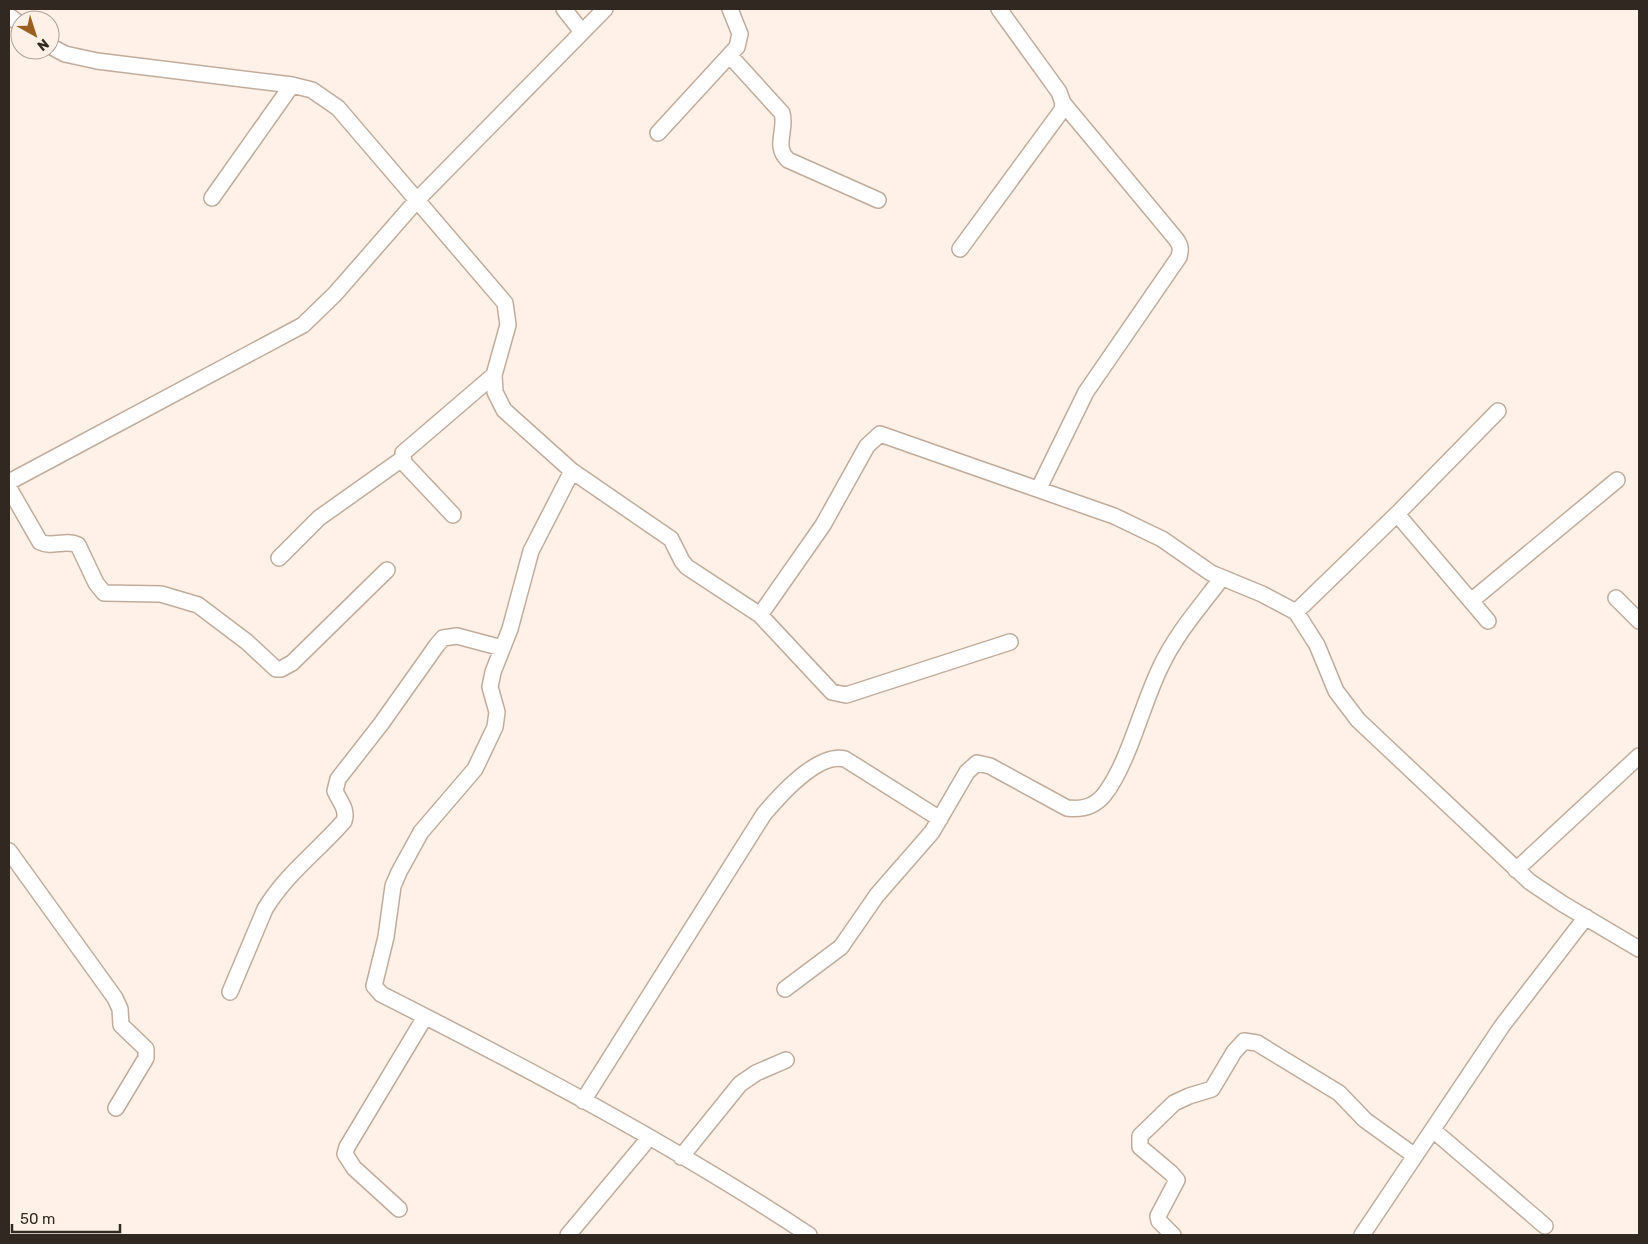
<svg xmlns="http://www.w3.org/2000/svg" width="1648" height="1244" viewBox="0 0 1648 1244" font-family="Rubik,sans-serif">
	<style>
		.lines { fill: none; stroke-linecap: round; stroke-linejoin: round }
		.minor-casing { stroke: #c1ac9c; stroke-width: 18 }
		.minor { stroke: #fff; stroke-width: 15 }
	</style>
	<rect width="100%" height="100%" fill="#fff1e7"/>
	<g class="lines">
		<defs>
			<path id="minor" d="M564,9L582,32
				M9,16L20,24
				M50,46L65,54L97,61L292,85L312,90L338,108L505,303L508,325L494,375L495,392L504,410L572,471L671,539L682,561L687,567L760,615L832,692L846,695L1010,642
				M731,57L782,113C787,130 773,146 788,160L878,200
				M658,133L737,47L740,34L730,9
				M212,198L292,85
				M960,249L1062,110L1063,103L1059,92L999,9
				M572,471L531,551L510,629L493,672L490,687L497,712L495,727L475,769L421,832L399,872L393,886L386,937L374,986L381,994C527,1068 673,1145 809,1235
				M9,482L303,325L335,294L418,199L605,9
				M9,488L40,542C52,548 65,539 78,545L96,583L104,593L161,594L198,605L247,642L276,669H281L292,663L387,570
				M1039,488L1086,392L1179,257C1181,249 1181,246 1176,239L1063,103
				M1397,514L1488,621
				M453,515L404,463L403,453L494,375
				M279,558L319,518L402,459
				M1616,598L1639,621
				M1471,601L1617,480
				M1296,612L1397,514L1498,411
				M760,615L823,525L867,446L880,434L1114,516L1162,539L1211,573L1262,594L1296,612L1317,645L1336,691L1358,720L1530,882L1563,904L1639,949
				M9,851L115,998L120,1009L121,1025L146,1049V1058L116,1108
				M1516,870L1639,756
				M785,989L841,947L877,895L932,832L967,772L977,763L990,766L1067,808C1082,810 1094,807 1104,795C1129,763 1142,704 1161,666C1176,634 1200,607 1221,579
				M230,992L265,909C286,874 318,851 344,821C348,810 340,802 335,791L338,779L381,724L437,645L443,638L457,636L502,648
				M583,1101L764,814C780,795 818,752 845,759L940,819
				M1433,1130L1545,1226
				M681,1157L740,1084L756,1073L786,1060
				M399,1209L354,1168L345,1154L347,1147L425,1017
				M568,1235L649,1138
				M1173,1235L1159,1221L1158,1216L1177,1180L1171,1173L1140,1147V1136L1174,1103L1189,1096L1212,1089L1234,1052L1244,1041L1257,1043L1339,1093L1365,1120L1415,1156
				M1362,1235L1502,1026L1586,917"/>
		</defs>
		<use href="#minor" class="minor-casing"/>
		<use href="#minor" class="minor"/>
	</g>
	<rect width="1648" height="1244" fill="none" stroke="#312822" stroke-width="20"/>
	<g transform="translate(35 35) rotate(141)"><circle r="24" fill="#fff1e7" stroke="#ada198"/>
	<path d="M0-4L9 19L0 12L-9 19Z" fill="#9a601f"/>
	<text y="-8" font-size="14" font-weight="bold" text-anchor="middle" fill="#312822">N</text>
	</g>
	<path d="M12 1224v8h108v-8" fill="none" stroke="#312822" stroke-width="2.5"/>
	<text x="20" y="1224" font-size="15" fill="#312822" stroke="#fff1e7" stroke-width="4" paint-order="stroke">50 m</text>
</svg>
